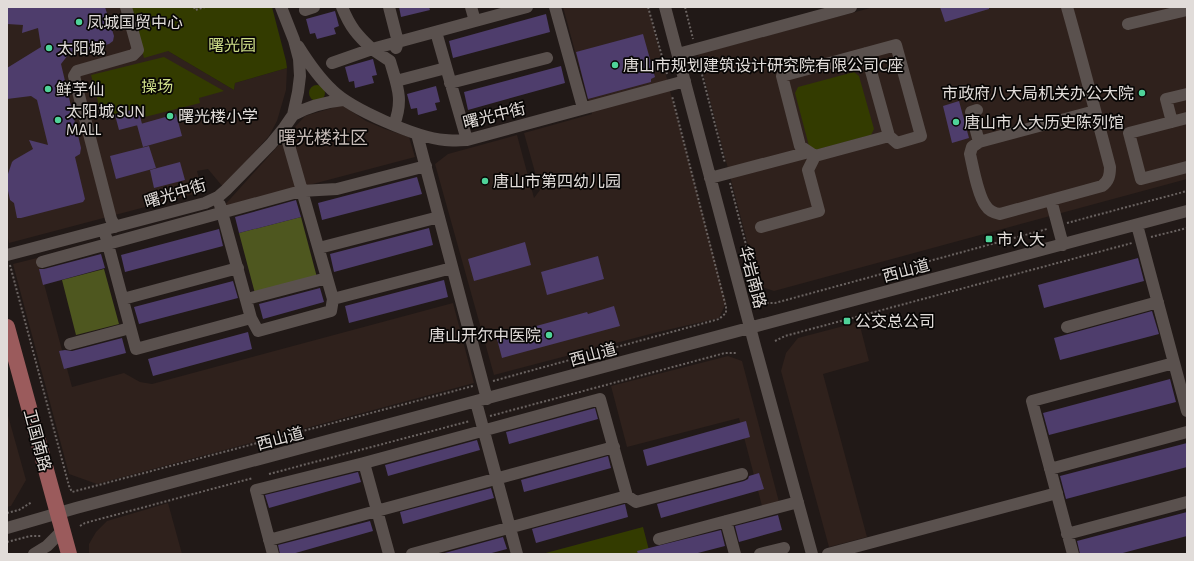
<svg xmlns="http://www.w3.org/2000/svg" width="1194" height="561" viewBox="0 0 1194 561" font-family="'Alegreya Sans','Noto Sans SC',sans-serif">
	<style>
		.built { fill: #2f211c }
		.green { fill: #333b00 }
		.forest { fill: #4e571f }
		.building { fill: #4e3d6c }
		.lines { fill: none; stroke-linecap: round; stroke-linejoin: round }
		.path { stroke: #6a6361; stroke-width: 2; stroke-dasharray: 2 2; stroke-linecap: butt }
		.minor { stroke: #5a514e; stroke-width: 12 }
		.major { stroke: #9b5b5c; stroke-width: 16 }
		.poi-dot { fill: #4fd399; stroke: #080605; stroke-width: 1.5 }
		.labels { text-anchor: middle; stroke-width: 3.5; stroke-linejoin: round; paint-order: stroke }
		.poi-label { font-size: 16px; fill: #e1dcd9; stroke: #080605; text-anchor: start }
		.park-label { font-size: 16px; fill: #cddd88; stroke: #080605 }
		.street-label { font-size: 16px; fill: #e1dcd9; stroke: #080605 }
		.quarter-label { font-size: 18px; fill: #c7bcb8; stroke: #080605 }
	</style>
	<rect width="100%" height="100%" fill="#211917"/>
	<path class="built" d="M7,7H130L168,51L234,90L235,83L287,68L286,90L277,121L269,136L223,187L208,169L197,171L202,192L9,243L7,234Z
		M563,7H648L726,303L719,318L658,332L494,375L435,164L448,154L517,135L534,198L540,190L524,133L592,114Z
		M874,7H1187V179L774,291L762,287L758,283L698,54Z
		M342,105L366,121L385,129L409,137L415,157L222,208L305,116Z
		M37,258L72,387L124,373L140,382L152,384L453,303L474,383L97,484L69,474L13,264Z
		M859,322L869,361L823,374L867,537L829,547L781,371L786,353L798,338Z
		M728,356L742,361L779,502L762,506L739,418L627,447L611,386Z
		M7,412L26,480L11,506L7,507Z
		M168,503L182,554H89V544L96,532L107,521Z"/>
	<path class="green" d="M130,7H272L286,61L287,68L235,83L234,90L168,51L144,58Z
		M164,57L224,91L199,98L200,103L141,118L139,108L102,117L91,75Z
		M854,72L859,76L874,129L871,135L815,150L809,146L795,93L798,87Z
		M309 93a8 8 0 1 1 16 0a8 8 0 1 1-16 0Z
		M643,527L650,554H542Z"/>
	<path class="forest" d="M301,217L319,285L257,301L239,233Z
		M104,269L119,324L76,335L62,280Z"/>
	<path class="building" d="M7,7H105L114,36L113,41L109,44L68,55L61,64L81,148L80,154L75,157L85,199L83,202L21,218H17L14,203L10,200L7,186V177L12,162L14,160L33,149L29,140L48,145L37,100L31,96L7,99V68L41,47L38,28L22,33L23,25L7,24Z
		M399,7H429L430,10L401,17Z
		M940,7H989V9L945,22Z
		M335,11L339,26L334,28L336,34L317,39L315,33L310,34L306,19Z
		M546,14L550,32L453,58L449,41Z
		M643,34L655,77L651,79V82L588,99L576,52Z
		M373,59L377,75L372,76L374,83L355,88L354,81L349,82L345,67Z
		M561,66L565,83L468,110L464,92Z
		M436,86L440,102L435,103L437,110L418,115L417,108L411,109L407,94Z
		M959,101L969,138L952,143L943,106Z
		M138,108L142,124L119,130L115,115Z
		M176,114L182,136L143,147L137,125Z
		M149,146L156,168L116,179L110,156Z
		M180,162L185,180L154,188L150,170Z
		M417,177L422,194L322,220L318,203Z
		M296,200L301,217L239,233L235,217Z
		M429,228L433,245L334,272L330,254Z
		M219,229L223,246L125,272L121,255Z
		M525,242L531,265L474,281L468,259Z
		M101,254L105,268L43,285L39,269H44Z
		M598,256L604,279L547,295L541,272Z
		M1138,258L1144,281L1044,308L1038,285Z
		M444,280L448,297L349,323L345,306Z
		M233,281L238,298L139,324L134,307Z
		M320,288L324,302L263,319L259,304Z
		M614,306L620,326L502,358L497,339L528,331L529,328L587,312L588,314Z
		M1152,311L1159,334L1060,360L1054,338Z
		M248,332L252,349L153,376L148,359Z
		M122,338L126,353L64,369L59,351L65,350L72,351Z
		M1170,379L1176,402L1049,435L1043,413Z
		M595,408L598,419L509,444L506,432Z
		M746,421L750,437L647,466L643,450Z
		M477,440L480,450L388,476L385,465Z
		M1187,443V467L1066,499L1060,476Z
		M608,456L611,468L524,492L521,480Z
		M358,472L361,482L269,508L265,495Z
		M759,473L764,489L661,518L657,504L744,481L748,479L749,476Z
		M491,488L494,498L403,524L400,512Z
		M625,504L628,517L536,543L532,529Z
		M1187,512V536L1119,554H1080L1077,541Z
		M778,515L782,530L739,542L735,526Z
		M370,521L373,531L292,554H280L278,545Z
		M721,530L725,546L694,554H638L637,551Z
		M503,537L507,549L488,554H441Z"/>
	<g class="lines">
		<path class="path" d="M194,7L195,10L205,7
			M648,7L667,74
			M685,7L693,39
			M698,59L725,163
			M730,183L760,299L764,303H775L1047,229
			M1067,223L1187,191
			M1151,237L1187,228
			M10,265L69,486L72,492L473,386
			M775,341L785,336L1132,243
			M493,381L719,319L726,313V307L672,96
			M490,416L725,353H736
			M269,474L470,421
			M7,513L19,510L32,502
			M80,526L85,523L253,478
			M7,542L30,536H42"/>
		<path class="minor" d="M342,7C350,27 357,35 372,49L527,7
			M389,7L398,42L396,48
			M471,7L475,21
			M555,7L583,108
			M665,7L755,346L812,554
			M1067,7C1082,60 1096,114 1110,167C1110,175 1109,181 1102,186L1000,214C994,213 989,211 986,206C978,196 973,167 970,154L972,147L979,142L1095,111
			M305,10L314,7
			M1128,24L1187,10
			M436,32L467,140
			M298,46C308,62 318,77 332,90C351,109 417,138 445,140C452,141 460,140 467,140L685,81
			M866,53L889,136L815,156L800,146L782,76L896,45L921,136L897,143L889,136
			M678,54L851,7
			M332,63L372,49L390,61C397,86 404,99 394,125
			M396,81L446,68
			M450,83L547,58
			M977,110L971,112L979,142
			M293,115C309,106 325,102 343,100
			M1187,118L1129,133L1141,179L1187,167
			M1172,122L1166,99L1187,94
			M417,134L487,399
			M710,178L809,152
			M1051,200L1063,245
			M1137,225L1187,411
			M115,227L111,219L74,76L77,71L133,55L138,50L126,7
			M761,227L819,211L808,170L815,156
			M106,237L136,349L251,318L220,205
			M319,248L439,217
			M7,255L205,203L218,197L226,190L271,144L284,128L293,115L298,92L300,76L299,59L294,40L281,7
			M42,262L301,191L337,189L426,166
			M123,299L238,268
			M247,299L327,278
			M333,299L452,268
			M251,318L258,331L331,311L333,299L327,278L284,128
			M1067,327L1158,302
			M70,344L130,328
			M476,402L517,554
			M1050,469L1187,432
			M726,521L735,554
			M7,528L76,508L1187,211
			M1067,534L1187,502
			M659,539L798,502
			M269,540L614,447
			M34,554L47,546L63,530
			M273,554L256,490L364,463
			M389,554L364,463L600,399L627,496
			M412,554L627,496L636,502L742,474
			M760,554L784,548
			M828,554L1057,493
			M1073,554L1032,401L1174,363"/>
		<path class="major" d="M7,327L69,554"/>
	</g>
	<g class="poi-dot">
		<circle cx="79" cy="22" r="4"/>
		<circle cx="49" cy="48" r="4"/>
		<circle cx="615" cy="65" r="4"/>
		<circle cx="48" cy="89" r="4"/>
		<circle cx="1142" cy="93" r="4"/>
		<circle cx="170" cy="116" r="4"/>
		<circle cx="58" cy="120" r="4"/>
		<circle cx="956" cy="122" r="4"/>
		<circle cx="485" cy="181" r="4"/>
		<rect x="985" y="235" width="8" height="8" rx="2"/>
		<rect x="843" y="317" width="8" height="8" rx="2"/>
		<circle cx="549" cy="335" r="4"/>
	</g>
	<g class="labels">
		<g class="poi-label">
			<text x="87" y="28">凤城国贸中心</text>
			<text x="57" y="54">太阳城</text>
			<text x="623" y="71">唐山市规划建筑设计研究院有限公司C座</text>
			<text x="56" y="95">鲜芋仙</text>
			<text x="1134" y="99" text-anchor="end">市政府八大局机关办公大院</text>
			<text x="66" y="117">太阳城 SUN<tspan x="66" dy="18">MALL</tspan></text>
			<text x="178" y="122">曙光楼小学</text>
			<text x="964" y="128">唐山市人大历史陈列馆</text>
			<text x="493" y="187">唐山市第四幼儿园</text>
			<text x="997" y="245">市人大</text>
			<text x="855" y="327">公交总公司</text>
			<text x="541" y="341" text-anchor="end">唐山开尔中医院</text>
		</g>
		<g class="park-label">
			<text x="232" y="51">曙光园</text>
			<text x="157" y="92">操场</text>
		</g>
		<g class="street-label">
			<text transform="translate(494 115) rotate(-14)" y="6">曙光中街</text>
			<text transform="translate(175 193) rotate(-17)" y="6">曙光中街</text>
			<text transform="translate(906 270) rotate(-15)" y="6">西山道</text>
			<text transform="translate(753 277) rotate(75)" y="6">华岩南路</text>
			<text transform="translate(593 354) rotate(-15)" y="6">西山道</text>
			<text transform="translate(280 438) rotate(-15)" y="6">西山道</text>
			<text transform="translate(38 440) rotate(75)" y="6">卫国南路</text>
		</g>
		<g class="quarter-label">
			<text x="323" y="144">曙光楼社区</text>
		</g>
	</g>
	<rect width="1194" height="561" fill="none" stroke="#e1dcd9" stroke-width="16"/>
</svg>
